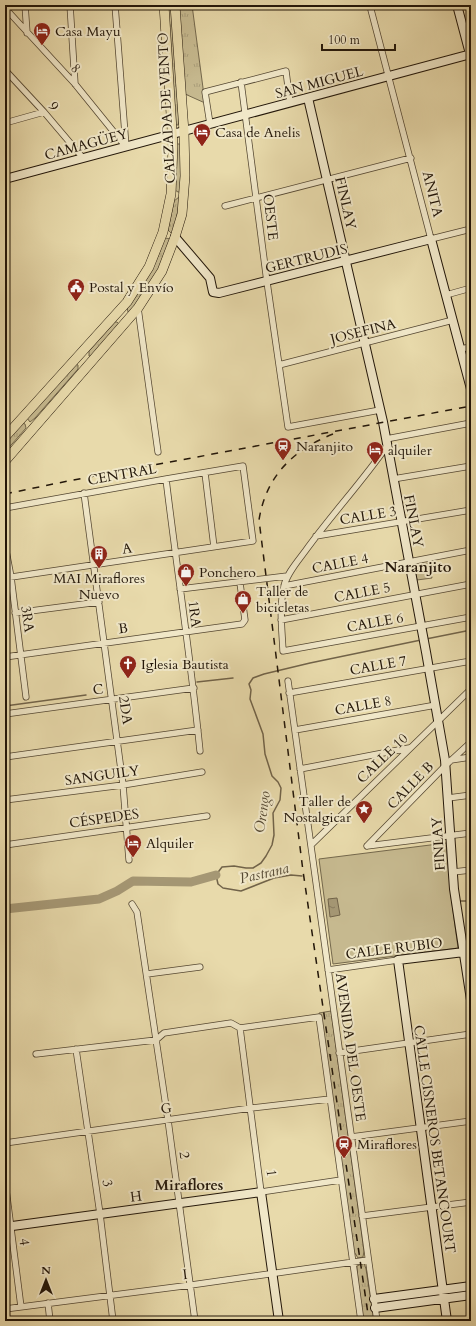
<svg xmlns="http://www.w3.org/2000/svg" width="476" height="1326" viewBox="0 0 476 1326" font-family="Cardo,serif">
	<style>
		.grass { fill: url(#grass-tufts); stroke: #74684c }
		.park { fill: #c6b98f; stroke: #74684c }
		.water { fill: url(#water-ripples); stroke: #716349 }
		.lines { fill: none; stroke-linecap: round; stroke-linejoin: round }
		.stream { stroke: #716349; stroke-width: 1.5 }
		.river { stroke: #a59774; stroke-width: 9 }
		.street-casing { stroke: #544732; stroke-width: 7 }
		.secondary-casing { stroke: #221609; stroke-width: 10 }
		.primary-casing { stroke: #221609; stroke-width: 10 }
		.street { stroke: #f0e7c8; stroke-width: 5.5 }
		.secondary { stroke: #f0e7c8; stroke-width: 8 }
		.primary { stroke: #e8daab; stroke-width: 9 }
		.rail { stroke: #221609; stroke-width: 1.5; stroke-dasharray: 7 7; stroke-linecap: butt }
		.labels { text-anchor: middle; stroke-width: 4; stroke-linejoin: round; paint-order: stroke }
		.poi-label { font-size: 14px; fill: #221609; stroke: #f0e7c8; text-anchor: start }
		.street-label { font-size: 14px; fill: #221609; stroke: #f0e7c8 }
		.neighbourhood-label { font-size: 15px; font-weight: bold; fill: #221609; stroke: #f0e7c8 }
		.water-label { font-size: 15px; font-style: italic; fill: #564a34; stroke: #f0e7c8 }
	</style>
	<defs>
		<pattern id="grass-tufts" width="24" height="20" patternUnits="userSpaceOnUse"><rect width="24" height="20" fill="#c6b98f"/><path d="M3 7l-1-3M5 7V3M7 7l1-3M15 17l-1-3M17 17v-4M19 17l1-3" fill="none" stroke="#aa9e7a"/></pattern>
		<pattern id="water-ripples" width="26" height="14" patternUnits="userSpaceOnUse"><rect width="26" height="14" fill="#a59774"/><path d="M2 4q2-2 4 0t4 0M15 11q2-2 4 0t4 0" fill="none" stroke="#867a5d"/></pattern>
	</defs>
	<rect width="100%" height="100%" fill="#e8daab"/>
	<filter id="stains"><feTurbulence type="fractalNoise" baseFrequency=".005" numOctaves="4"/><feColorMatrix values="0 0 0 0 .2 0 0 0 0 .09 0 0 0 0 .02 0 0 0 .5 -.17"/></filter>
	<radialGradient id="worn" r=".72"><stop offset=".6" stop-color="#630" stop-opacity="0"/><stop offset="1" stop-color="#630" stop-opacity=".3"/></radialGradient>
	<path class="grass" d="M166,5H171L179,121L178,125H176L175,123Z
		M178,5H192L205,103L185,94Z
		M177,144H182L181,192H178L175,190Z
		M179,197L180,198L174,232L171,233L168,230L174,201Z
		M165,238L171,239L157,277L129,313L128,312L127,307Z
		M115,322H117L119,324L91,356H89V351Z
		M76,364L78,365V369L35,418L30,422L27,418Z
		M23,423L25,424L26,428L5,452V442Z
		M331,1011L364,1251L363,1257L358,1258L353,1250L319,1013Z
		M364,1263L366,1269L374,1321H362L357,1269V1266Z"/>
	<path class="park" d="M429,563L432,578L417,580L414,565Z
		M446,843L451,896L458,948L333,964L319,859Z"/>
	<path class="water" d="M337,898L340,915L330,917L328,899Z"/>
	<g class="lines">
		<path class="stream" d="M426,639L471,630
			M197,682L233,678
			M5,706L86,695
			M302,876L291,875L274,878L241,891L223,888L218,884L216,875L222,867L234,866L246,868H253L261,863L266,856L272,845L274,835L273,813L280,800L281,788L278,782L272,776L265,754L263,734L250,699L251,690L249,684L253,678L264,674L310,663L421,640
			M459,901H471"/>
		<path class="river" d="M5,909L99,899L117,891L133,881L191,882L216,875"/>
		<defs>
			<path id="street" d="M25,5L27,33
				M70,5L75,84
				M115,5L126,147
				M370,6L431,239L471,229
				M5,8L75,84L126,147
				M5,70L44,112L83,158
				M241,82L267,282L288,427L380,410
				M5,123L44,112
				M210,124L205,92L286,71L290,103
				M225,206L411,158
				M446,295L471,288
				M138,308L158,452
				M460,349L471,347
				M279,365L453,320
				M386,439L471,423
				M387,446C362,482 332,514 306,550C298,561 287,573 284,586C279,608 282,629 283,651L471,617
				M205,473L214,547
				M166,479C177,570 191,660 200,751
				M393,479L471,466
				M84,493L123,785L129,860
				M5,508L166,479L243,466L253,541L5,578
				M316,536L471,510
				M5,545L11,577L26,697
				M284,586L471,550
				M180,589L287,576
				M15,613L99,602
				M281,620L471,584
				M5,657L242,624L245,620L240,583
				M288,681L377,1321
				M289,693L471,661
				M5,714L194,688
				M295,730L436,705
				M5,757L198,730
				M451,760L471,757
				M300,769L409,748
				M448,798L471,795
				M5,800L123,785L202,772
				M5,845L207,816
				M311,845L471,689
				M367,846L446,765L471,742
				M367,846L471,833
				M453,872L471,870
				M132,904L137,912L168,1120L195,1321
				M328,970L398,960
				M147,974L200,967
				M240,1028L261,1192L341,1180
				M76,1049L100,1214L113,1321
				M339,1053L471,1034
				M36,1054L156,1040L164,1033L231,1023L240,1028L319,1017L361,1321
				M351,1137L471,1121
				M5,1143L251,1108L330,1099
				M5,1181L21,1307
				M362,1216L471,1202
				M48,1303L50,1321
				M5,1309L191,1285L368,1260"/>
			<path id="secondary" d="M457,5L470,54
				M308,98L383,422L426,652L445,760L454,889L471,1000
				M5,179L471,54
				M175,237L210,278L213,292L219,293L431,239L471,389
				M5,1227L261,1192L279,1321
				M374,1299L471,1286
				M375,1308L471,1295
				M447,1321L398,960L464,952"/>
			<path id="primary" d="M5,437L127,302L149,267L163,232L171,194L173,146L164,5
				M5,461L138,308L162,271L175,237L182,214L185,176L184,132L175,5"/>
		</defs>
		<use href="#street" class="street-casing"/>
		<use href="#secondary" class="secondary-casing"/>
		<use href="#primary" class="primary-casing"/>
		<use href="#street" class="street"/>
		<use href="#secondary" class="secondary"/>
		<use href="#primary" class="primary"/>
		<path class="rail" d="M333,434C293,450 266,476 259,520L303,871L369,1321
			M5,494L68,481L471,406"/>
	</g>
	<defs>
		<symbol id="hotel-pin" viewBox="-11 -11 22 30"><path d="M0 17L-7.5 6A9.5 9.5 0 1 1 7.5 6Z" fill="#8f2418" stroke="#f0e7c8"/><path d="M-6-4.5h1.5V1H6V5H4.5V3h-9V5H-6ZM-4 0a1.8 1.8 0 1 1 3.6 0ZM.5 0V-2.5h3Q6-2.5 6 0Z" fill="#fff"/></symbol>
		<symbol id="civic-pin" viewBox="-11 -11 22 30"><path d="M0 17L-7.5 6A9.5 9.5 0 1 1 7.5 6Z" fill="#8f2418" stroke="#f0e7c8"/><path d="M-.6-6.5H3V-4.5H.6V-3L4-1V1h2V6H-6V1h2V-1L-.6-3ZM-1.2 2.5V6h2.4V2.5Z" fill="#fff"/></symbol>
		<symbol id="station-pin" viewBox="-11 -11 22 30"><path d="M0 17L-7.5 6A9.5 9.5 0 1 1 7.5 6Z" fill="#8f2418" stroke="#f0e7c8"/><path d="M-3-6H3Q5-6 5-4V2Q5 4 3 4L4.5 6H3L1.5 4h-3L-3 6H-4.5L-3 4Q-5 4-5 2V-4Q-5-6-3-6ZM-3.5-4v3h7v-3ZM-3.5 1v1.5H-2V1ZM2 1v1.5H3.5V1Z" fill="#fff"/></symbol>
		<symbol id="building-pin" viewBox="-11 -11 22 30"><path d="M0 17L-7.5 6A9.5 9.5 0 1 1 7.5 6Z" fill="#8f2418" stroke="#f0e7c8"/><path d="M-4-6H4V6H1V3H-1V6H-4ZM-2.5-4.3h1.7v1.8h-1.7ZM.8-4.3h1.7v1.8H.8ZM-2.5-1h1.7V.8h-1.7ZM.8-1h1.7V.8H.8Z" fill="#fff"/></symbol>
		<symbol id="shop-pin" viewBox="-11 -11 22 30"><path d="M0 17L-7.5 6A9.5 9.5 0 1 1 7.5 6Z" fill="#8f2418" stroke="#f0e7c8"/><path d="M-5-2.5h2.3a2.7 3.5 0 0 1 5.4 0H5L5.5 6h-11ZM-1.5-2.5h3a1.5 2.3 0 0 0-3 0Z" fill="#fff"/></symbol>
		<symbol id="church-pin" viewBox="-11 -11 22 30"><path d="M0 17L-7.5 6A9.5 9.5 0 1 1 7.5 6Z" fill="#8f2418" stroke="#f0e7c8"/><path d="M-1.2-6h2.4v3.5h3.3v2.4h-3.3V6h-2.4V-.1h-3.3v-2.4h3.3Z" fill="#fff"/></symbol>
		<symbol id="sight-pin" viewBox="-11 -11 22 30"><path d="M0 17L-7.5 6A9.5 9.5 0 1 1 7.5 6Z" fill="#8f2418" stroke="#f0e7c8"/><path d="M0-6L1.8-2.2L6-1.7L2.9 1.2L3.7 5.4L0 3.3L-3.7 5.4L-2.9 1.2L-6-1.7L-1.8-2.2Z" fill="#fff"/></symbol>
	</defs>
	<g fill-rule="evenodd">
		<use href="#hotel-pin" x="32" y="21" width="20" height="27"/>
		<use href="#hotel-pin" x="192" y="122" width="20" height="27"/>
		<use href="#civic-pin" x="66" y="277" width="20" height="27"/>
		<use href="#station-pin" x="273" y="436" width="20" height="27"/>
		<use href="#hotel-pin" x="365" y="440" width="20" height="27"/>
		<use href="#building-pin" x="89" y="544" width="20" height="27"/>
		<use href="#shop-pin" x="176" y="562" width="20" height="27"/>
		<use href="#shop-pin" x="233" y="589" width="20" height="27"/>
		<use href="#church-pin" x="118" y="654" width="20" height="27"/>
		<use href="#sight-pin" x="354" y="799" width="20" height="27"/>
		<use href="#hotel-pin" x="123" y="833" width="20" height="27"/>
		<use href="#station-pin" x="334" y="1134" width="20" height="27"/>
	</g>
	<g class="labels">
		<g class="poi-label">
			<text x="55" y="36">Casa Mayu</text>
			<text x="215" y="137">Casa de Anelis</text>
			<text x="89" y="292">Postal y Envío</text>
			<text x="296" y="451">Naranjito</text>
			<text x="388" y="455">alquiler</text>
			<text x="199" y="577">Ponchero</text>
			<text x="99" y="583" text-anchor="middle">MAI Miraflores<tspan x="99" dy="16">Nuevo</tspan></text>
			<text x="256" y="596">Taller de<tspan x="256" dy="16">bicicletas</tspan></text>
			<text x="141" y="669">Iglesia Bautista</text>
			<text x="351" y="806" text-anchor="end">Taller de<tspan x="351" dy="16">Nostalgicar</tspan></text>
			<text x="146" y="848">Alquiler</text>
			<text x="357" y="1149">Miraflores</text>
		</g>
		<g class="street-label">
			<text transform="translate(76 68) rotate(47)" y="5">8</text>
			<text transform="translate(319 82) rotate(-15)" y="5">SAN MIGUEL</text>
			<text transform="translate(54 106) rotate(49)" y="5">9</text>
			<text transform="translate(166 108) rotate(-93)" y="5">CALZADA DE VENTO</text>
			<text transform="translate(86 144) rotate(-15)" y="5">CAMAGÜEY</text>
			<text transform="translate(433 194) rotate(76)" y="5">ANITA</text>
			<text transform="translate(346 203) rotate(77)" y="5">FINLAY</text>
			<text transform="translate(271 217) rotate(83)" y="5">OESTE</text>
			<text transform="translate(306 258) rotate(-14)" y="5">GERTRUDIS</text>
			<text transform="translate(363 331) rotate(-14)" y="5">JOSEFINA</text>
			<text transform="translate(122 474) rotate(-10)" y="5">CENTRAL</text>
			<text transform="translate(368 515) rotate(-9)" y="5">CALLE 3</text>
			<text transform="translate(414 521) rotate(79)" y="5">FINLAY</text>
			<text transform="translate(127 548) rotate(-8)" y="5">A</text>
			<text transform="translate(340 563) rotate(-11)" y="5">CALLE 4</text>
			<text transform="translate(362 592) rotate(-11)" y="5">CALLE 5</text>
			<text transform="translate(195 614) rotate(83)" y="5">1RA</text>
			<text transform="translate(28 619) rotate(82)" y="5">3RA</text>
			<text transform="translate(375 622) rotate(-10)" y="5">CALLE 6</text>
			<text transform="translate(123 628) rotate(-8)" y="5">B</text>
			<text transform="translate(378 665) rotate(-10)" y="5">CALLE 7</text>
			<text transform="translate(98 689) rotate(-6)" y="5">C</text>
			<text transform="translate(363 705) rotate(-10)" y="5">CALLE 8</text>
			<text transform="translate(126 710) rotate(82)" y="5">2DA</text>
			<text transform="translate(382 758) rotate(-44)" y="5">CALLE 10</text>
			<text transform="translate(102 775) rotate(-8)" y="5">SANGUILY</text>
			<text transform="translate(410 785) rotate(-46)" y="5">CALLE B</text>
			<text transform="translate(104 818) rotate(-8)" y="5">CÉSPEDES</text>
			<text transform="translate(438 844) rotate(-94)" y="5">FINLAY</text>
			<text transform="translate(394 948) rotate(-7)" y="5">CALLE RUBIO</text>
			<text transform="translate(351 1047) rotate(82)" y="5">AVENIDA DEL OESTE</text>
			<text transform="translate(166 1108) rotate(-8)" y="5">G</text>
			<text transform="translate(435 1139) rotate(82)" y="5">CALLE CISNEROS BETANCOURT</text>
			<text transform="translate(185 1155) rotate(83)" y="5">2</text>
			<text transform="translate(272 1173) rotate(83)" y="5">1</text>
			<text transform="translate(108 1183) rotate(82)" y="5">3</text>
			<text transform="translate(136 1196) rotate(-7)" y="5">H</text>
			<text transform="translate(25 1242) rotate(83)" y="5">4</text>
			<text transform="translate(185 1274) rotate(-7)" y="5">I</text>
		</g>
		<g class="neighbourhood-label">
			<text x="418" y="572">Naranjito</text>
			<text x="189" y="1190">Miraflores</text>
		</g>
		<g class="water-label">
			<text transform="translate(262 812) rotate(-82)" y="5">Orengo</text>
			<text transform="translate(264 873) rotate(-13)" y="5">Pastrana</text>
		</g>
	</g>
	<rect width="476" height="1326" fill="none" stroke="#e8daab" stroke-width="20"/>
	<rect x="6" y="6" width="464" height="1314" fill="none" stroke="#221609" stroke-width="2"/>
	<rect x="10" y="10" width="456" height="1306" fill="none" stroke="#221609"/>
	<g transform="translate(46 1280)" stroke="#f0e7c8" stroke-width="3" paint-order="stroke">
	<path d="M0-3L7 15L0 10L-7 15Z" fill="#221609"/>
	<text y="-6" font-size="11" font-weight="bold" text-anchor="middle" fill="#221609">N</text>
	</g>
	<path d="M322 44v6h73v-6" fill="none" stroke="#221609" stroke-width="2"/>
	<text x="328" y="44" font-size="12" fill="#221609" stroke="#f0e7c8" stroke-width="3" paint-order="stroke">100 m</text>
	<rect width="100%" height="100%" filter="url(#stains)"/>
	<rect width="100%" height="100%" fill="url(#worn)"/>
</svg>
